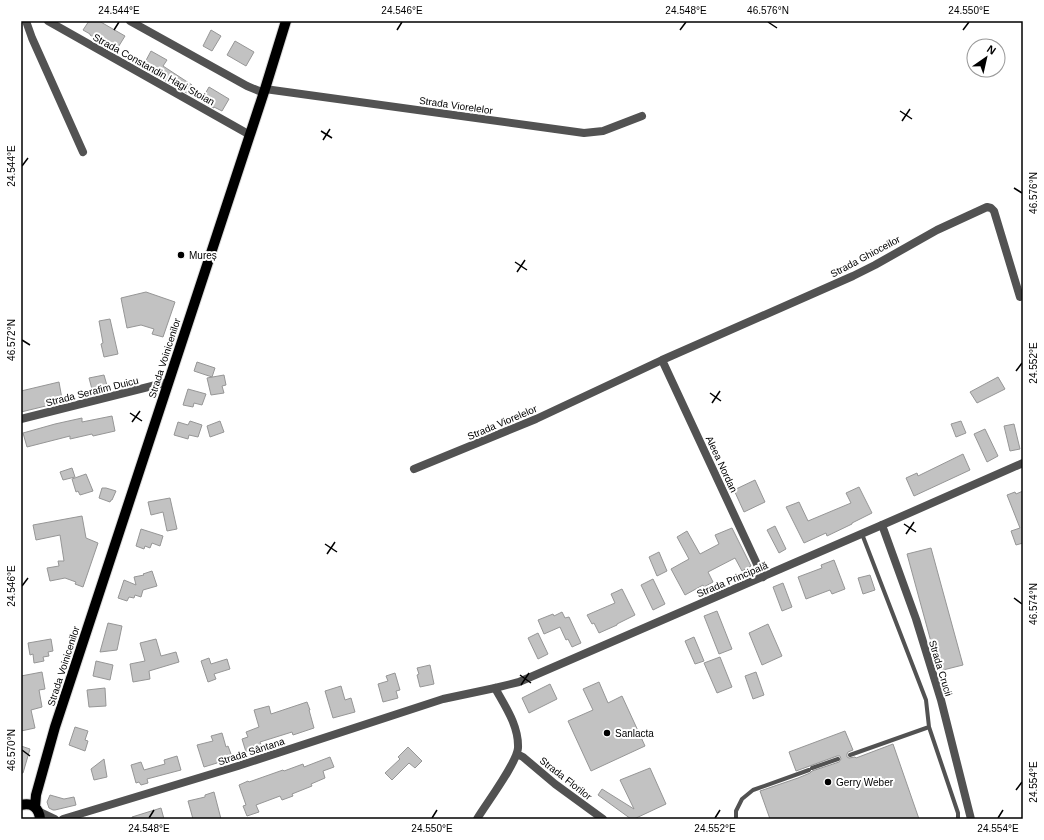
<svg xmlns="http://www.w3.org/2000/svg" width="1044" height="840" viewBox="0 0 1044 840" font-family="Arial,sans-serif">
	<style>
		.building { fill: #c2c2c2; stroke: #969696 }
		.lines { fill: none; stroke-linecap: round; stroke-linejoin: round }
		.primary-casing { stroke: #dbdbdb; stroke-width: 12 }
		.service { stroke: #525252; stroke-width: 4 }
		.minor { stroke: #525252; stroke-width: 8 }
		.tertiary { stroke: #525252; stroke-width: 8 }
		.primary { stroke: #000; stroke-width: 10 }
		.ticks { fill: none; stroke: #000; stroke-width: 1.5 }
		.poi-dot { fill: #000; stroke: #fff; stroke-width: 1.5 }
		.labels { text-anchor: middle; stroke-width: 4; stroke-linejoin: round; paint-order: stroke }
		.street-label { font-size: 10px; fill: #000; stroke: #fff }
		.poi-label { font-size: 10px; fill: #000; stroke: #fff; text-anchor: start }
		.neatline { fill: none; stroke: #000; stroke-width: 1.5 }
		.ticks-label { font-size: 10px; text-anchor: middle; fill: #000 }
	</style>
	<rect width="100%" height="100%" fill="#fff"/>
	<path class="building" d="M89,21H99L125,36L117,49L110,46L109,47L90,35V34L83,30Z
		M211,30L221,36L212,51L203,46Z
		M235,41L254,52L246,66L227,55Z
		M151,51L167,60L163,66L192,85L187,93L151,73L152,72L143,66Z
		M209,87L229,99L222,111L214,107V108L201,101Z
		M146,292L175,302L163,337L152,334L154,329L141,325L127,328L121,298Z
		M110,319L118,354L104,357L101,344L103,343L99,321Z
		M197,362L215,368L212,377L194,371Z
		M104,375L108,389L93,393L89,378Z
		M224,375L226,385L222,386L224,393L211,395L207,378Z
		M998,377L1005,389L977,403L970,392Z
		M59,382L62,399L54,401V404L21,412V391Z
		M188,389L206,394L202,405L194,403L193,407L183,405Z
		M112,416L115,431L93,436L92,434L70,439V436L27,447L23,433L55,424L82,418V422Z
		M190,421L202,425L198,437L189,435L188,439L174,435L178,422L188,425Z
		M220,421L224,432L210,437L207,426Z
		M961,421L966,433L956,437L951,424Z
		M1014,424L1020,449L1010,451L1004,426Z
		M985,429L998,456L987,462L974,434Z
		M963,454L970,470L914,496L906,478L917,473L918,476Z
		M72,468L75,477L63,480L60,472Z
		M86,474L93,491L80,495L78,491L76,492L72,479Z
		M755,480L765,502L744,512L734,490Z
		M859,487L872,513L852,523V524L827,536L826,533L804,543L786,507L799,502L808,521L851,503L846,493Z
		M102,488H106L116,491L112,500H111L110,502L99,498Z
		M1023,491V543L1016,545L1011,531L1020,528L1007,495L1015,492L1016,494Z
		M170,498L177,529L167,531L163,512L151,515L148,502Z
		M82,516L86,538L98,543L83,587L75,584L76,582L65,578L50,581L47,568L59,566L58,561H64L60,535L36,540L33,525Z
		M775,526L786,549L779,553L767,530Z
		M732,528L751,566L742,571L735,558L708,572L713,582L704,587L703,585L685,595L671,569L689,559L677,537L687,531L700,554L719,544L715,535Z
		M141,529L163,536L160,546L152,543L150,548L145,546L144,549L136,546Z
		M931,548L963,665L939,671L907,554Z
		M659,552L667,571L657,576L649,557Z
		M834,560L845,589L832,594L830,590L806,599L798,577L822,568L821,565Z
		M152,571L157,586L143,590L141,597L135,595L134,598L129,597L127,601L118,598L124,580L136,585L134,577L144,575L143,574Z
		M870,575L875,590L863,594L858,578Z
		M653,579L665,604L653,610L641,585Z
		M783,583L792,607L782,611L773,587Z
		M622,589L635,615L617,624V625L599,633L594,623L592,624L587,615L615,603L611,594Z
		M717,611L732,649L719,654L704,616Z
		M562,612L565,618L569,617L581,643L572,647L568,639L566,640L560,627L544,634L538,620L553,614L554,616Z
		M108,623L122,626L117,650L100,652Z
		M768,624L782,656L762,665L749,633Z
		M538,633L548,654L538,659L528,638Z
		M694,637L704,661L695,664L685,641Z
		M51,639L53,651L48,652L49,656L43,657L44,661L34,663L33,654L30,655L28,643Z
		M156,639L161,656L176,652L179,662L149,671L150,679L133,682L130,664L145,661L140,643Z
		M720,657L732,687L717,693L704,663Z
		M209,658L211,664L227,659L230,669L214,674L216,679L208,682L201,661Z
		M96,661L113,665L110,680L93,676Z
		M430,665L434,684L420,687L417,675L419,674L417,668Z
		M42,672L45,689L39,690L42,707L31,710L35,728L21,731V676Z
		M756,672L764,695L753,699L745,676Z
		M395,673L400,690L396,691L398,698L383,702L378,684L388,681L386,676Z
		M599,682L608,703L622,696L645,746L591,771L568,721L593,710L583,689Z
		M550,684L557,699L529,713L522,698Z
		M341,686L345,700L351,698L355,712L333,718L325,691Z
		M105,688L106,706L89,707L87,690Z
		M307,702L310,710H309L314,728L293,735L292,732L260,742L262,747L246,752L242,739L248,737L246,732L259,727L254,710L269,706L271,714Z
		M75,727L88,731L85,740L88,741L85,751L69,745Z
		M845,731L853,750L848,752L847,754V757L849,758L855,757L856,758L893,744L919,819H770L760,791L798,778L810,773L812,771L839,762L841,759L840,756H837L796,771L789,752Z
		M222,733L226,747L228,746L231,754L229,755L230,759L204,767L197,745L213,741L211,736Z
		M21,746L30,749L23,773H21Z
		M408,747L422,761L415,768L409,763L392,780L385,773L400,759L398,757Z
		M177,756L181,770L147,779L148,783L141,785L139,782L136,783L131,765L141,762L144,770L165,764L164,760Z
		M330,757L334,767L323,771L325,778L311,784L312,786L292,794L293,796L282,800L280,796L256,805L259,812L247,816L243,806L246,805L239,785L248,781L249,782L283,770L284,771L303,764L304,767Z
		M104,759L107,777L94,780L91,769Z
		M650,768L666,804L634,819H631L598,795L602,789L634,809L620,780Z
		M214,792L221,819H193L188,801L205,797V795Z
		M50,795L64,799L74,797L76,805L55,810H53L49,808L47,802Z
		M161,808L164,819H132V817Z"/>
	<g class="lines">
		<defs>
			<path id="primary" d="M21,805C32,802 39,808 40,819
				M35,807L36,795L55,727L265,89L286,21"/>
		</defs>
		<use href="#primary" class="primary-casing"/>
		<path class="service" d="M862,534L926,700L929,727L958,813V819
			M850,755L929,727
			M812,768L838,759
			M736,819V811L742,799L753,790L809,770"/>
		<path class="minor" d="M26,21L32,38L83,152
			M48,21L250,135
			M130,21L247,86L264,93
			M265,89L584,133L603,131L642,116
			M662,360L763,577
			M21,419L160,384L169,382
			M414,469L536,419L662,360L853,276L875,265L937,230L987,207L991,208L994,211L1020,297
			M882,525L916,619L941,700L971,819
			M517,754L523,757L555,784L603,819
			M477,819C486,804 517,763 518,748C519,726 505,706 495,688"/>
		<path class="tertiary" d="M38,811L55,819
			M63,819L238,766L443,699L495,688L519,682L882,525L1023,463"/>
		<use href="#primary" class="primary"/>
	</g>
	<path class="ticks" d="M768,22L777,28M114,30L119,22M397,30L402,22M680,30L686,22M963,30L969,22M900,111L912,119M902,121L910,109M321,131L332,138M323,140L330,129M22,166L28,158M1014,188L1022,193M515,262L527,270M517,272L525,260M22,340L30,345M1016,371L1022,363M710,393L721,401M712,403L720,391M130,413L142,421M132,422L140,411M904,524L916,532M906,534L914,522M325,544L337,552M327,554L335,542M22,586L28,578M1014,598L1022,604M520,675L531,683M521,685L529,673M22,750L30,756M1016,790L1022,782M149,818L154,810M432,818L437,810M715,818L720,810M998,818L1003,810"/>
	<g class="poi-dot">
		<circle cx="181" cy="255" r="4"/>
		<circle cx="607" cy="733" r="4"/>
		<circle cx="828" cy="782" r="4"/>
	</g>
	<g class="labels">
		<g class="street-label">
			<text transform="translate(154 69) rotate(29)" y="4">Strada Constandin Hagi Stoian</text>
			<text transform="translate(456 105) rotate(8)" y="4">Strada Viorelelor</text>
			<text transform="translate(865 256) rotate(-28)" y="4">Strada Ghioceilor</text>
			<text transform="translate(164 358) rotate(-72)" y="4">Strada Voinicenilor</text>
			<text transform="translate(92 391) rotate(-14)" y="4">Strada Serafim Duicu</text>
			<text transform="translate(502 422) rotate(-23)" y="4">Strada Viorelelor</text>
			<text transform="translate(722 464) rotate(65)" y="4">Aleea Nordan</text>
			<text transform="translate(732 579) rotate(-23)" y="4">Strada Principală</text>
			<text transform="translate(63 666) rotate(-72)" y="4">Strada Voinicenilor</text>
			<text transform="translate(941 668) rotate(73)" y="4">Strada Crucii</text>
			<text transform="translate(251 751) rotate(-18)" y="4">Strada Sântana</text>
			<text transform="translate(566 778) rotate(38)" y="4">Strada Florilor</text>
		</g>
		<g class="poi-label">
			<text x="189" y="259">Mureș</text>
			<text x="615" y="737">Sanlacta</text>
			<text x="836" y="786">Gerry Weber</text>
		</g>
	</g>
	<rect width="1044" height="840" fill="none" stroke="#ffffff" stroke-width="44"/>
	<g transform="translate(986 58) rotate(34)"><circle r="19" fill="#ffffff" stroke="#999999"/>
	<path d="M0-3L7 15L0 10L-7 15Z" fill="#000000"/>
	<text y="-6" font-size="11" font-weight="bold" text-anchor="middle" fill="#000000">N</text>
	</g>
	<rect x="22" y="22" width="1000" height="796" class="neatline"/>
	<g class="ticks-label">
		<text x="119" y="14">24.544°E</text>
		<text x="402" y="14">24.546°E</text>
		<text x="686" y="14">24.548°E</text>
		<text x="768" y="14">46.576°N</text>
		<text x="969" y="14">24.550°E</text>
		<text transform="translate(11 166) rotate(-90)" y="4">24.544°E</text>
		<text transform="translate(1033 193) rotate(-90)" y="4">46.576°N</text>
		<text transform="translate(11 340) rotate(-90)" y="4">46.572°N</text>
		<text transform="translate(1033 363) rotate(-90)" y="4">24.552°E</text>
		<text transform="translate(11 586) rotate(-90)" y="4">24.546°E</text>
		<text transform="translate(1033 604) rotate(-90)" y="4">46.574°N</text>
		<text transform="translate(11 750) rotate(-90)" y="4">46.570°N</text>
		<text transform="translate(1033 782) rotate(-90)" y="4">24.554°E</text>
		<text x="149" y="832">24.548°E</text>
		<text x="432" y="832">24.550°E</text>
		<text x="715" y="832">24.552°E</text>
		<text x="998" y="832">24.554°E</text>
	</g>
</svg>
